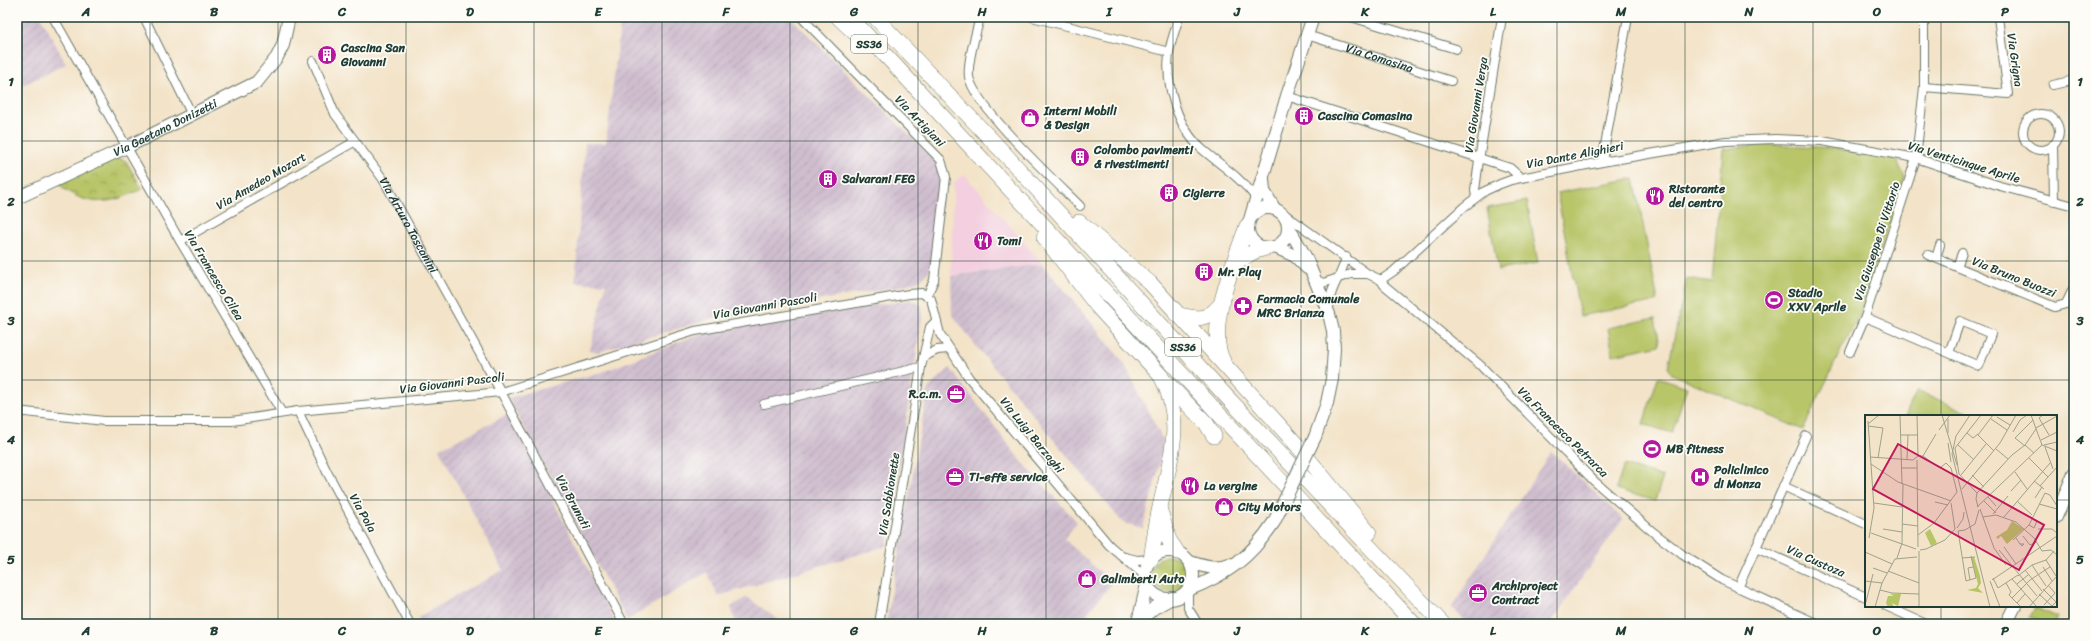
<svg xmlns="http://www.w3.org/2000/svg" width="2091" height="641" viewBox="0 0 2091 641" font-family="Sriracha,sans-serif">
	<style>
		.built { fill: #f3cfdf }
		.industrial { fill: url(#industrial-furrows) }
		.grass { fill: url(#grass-tufts); stroke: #6c814e }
		.park { fill: url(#park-crowns); stroke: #6c814e }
		.pitch { fill: #b8c567; stroke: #6c814e }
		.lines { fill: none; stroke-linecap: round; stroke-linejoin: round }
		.street-casing { stroke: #697768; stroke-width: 10 }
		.secondary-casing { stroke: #697768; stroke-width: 14 }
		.highway-casing { stroke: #697768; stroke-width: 16 }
		.street { stroke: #fff; stroke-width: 8 }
		.secondary { stroke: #fff; stroke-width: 12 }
		.highway { stroke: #fff; stroke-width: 15 }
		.secondary-bridge-casing { stroke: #697768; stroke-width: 14; stroke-linecap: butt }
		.secondary-bridge { stroke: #fff; stroke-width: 12 }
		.grid { fill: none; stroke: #1f3d34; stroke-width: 1; stroke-opacity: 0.55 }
		.labels { text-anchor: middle; stroke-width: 3.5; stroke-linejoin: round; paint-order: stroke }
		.shield { fill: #fdfcf7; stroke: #62766e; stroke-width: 1 }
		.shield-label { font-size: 11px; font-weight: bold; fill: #1f3d34 }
		.poi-label { font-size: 12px; font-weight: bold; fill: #1f3d34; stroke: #fdfcf7; text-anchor: start }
		.street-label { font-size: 12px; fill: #1f3d34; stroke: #fdfcf7 }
		.inset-road { fill: none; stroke: #9ea18d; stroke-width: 1 }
		.view { fill: #c2185b; fill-opacity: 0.15; stroke: #c2185b; stroke-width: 2 }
		.inset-edge { fill: none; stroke: #1f3d34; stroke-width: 2 }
		.neatline { fill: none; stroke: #1f3d34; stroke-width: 1.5 }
		.grid-label { font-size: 13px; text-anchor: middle; font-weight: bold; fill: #1f3d34 }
	</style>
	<defs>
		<pattern id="industrial-furrows" width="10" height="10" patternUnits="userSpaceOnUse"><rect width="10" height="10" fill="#cfbdce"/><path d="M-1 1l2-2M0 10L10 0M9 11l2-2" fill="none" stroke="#b1a3b2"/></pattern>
		<pattern id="grass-tufts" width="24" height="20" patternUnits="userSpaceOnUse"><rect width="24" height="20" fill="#b8c567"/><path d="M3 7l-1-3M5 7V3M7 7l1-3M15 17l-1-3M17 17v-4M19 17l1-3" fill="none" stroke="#95a156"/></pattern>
		<pattern id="park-crowns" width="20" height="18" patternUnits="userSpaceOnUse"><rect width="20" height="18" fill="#b8c567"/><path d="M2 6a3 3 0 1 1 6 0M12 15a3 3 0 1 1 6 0" fill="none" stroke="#95a156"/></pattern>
	</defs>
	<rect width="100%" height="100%" fill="#fdfcf7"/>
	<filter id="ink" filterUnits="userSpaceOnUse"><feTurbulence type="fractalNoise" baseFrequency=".025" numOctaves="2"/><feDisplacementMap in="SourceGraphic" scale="8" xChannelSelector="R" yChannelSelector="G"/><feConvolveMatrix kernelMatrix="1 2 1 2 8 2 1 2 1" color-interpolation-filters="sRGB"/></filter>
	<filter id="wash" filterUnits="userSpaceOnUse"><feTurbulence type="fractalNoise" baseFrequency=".012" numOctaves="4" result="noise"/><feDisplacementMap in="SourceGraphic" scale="16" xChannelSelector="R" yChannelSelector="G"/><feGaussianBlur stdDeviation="0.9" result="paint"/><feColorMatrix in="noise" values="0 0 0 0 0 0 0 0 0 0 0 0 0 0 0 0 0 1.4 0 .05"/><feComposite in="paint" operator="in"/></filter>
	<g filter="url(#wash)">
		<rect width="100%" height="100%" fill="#f3e3c8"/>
		<path class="built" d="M965,175L1043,264L951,276L954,182Z"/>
		<path class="industrial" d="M17,17H41L66,64L17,88Z
			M621,17H790L934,159L943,177L935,264L920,280L897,287L711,319L598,352L590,350L606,284L575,282L585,143H606Z
			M1043,264L1124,363L1165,444L1143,528L1123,523L979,350L952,314L951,276Z
			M911,300L922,305V317L887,546L718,596L707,572L627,620L508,398L605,371L696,335L771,320Z
			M950,368L1017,456L1077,522L1064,539L1112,583L1078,624H886L928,388Z
			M509,414L616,624H421L418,617L503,570L439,449Z
			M1551,451L1623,519L1550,624H1467L1452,607Z
			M747,597L766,611L784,624H736L731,607Z"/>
		<path class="grass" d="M1151 574a18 18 0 1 1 36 0a18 18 0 1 1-36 0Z"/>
		<path class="park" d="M116,157L126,161L142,189C112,204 86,209 59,184Z"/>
		<path class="pitch" d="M1768,144L1833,148L1896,159L1905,177L1859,317L1841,350L1803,430L1672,374L1668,367L1687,278L1712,282L1723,149Z
			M1634,178L1658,301L1580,316L1557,193Z
			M1527,201L1538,263L1498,270L1487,208Z
			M1655,318L1660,345L1613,355L1608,328Z
			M1658,377L1687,387L1672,433L1643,424Z
			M1917,390L1975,416H1905Z
			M1624,465L1663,477L1655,501L1616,489Z
			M2035,607L2057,617L2054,624H2046L2030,617Z"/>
	</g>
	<g filter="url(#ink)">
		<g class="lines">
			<defs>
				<g id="street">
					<path d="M53,17L180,241L282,413"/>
					<path d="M144,17L192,115"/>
					<path d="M801,17L941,160L946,177L934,280L927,296"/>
					<path d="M980,17C976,34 967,61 969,77C974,106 1056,182 1080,206"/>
					<path d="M1032,17L1169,52"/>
					<path d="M1179,17C1176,28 1171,41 1169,52C1165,85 1177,128 1203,150C1222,166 1242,179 1257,199"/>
					<path d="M1351,17L1456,49"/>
					<path id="s1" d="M1307,35L1451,81"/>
					<path id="s2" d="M313,61L335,114L383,179L501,392L624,624"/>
					<path d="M2053,85L2074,80"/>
					<path d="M1924,87L2008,94L1998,17"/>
					<path d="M1287,96L1510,168L1521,178"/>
					<circle cx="2041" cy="132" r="18"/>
					<path d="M2053,145L2054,201"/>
					<path d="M1602,162L1628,17"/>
					<path d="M1476,197L1475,190L1479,160L1502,17"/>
					<path d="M1283,213L1368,274L1381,280L1394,271L1465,206L1485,191L1500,184L1511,180L1602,162L1726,141L1775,139L1822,141L1916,158L2000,186L2074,206"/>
					<path d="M180,241L354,142"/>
					<path d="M1928,255L2055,307L2066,304L2074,287"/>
					<path d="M1936,258L1940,245"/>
					<path d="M1957,267L1962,253"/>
					<path d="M1314,279L1323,283L1351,274H1368"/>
					<path d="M1381,280L1384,285L1480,365L1594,481L1653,532L1683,555L1722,580L1818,624"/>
					<path d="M1329,308C1329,288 1342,276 1346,257"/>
					<path d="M1865,317L1979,366L1991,334L1960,321L1949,353"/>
					<path d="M1850,352L1865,317L1916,158L1924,87V17"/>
					<path d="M924,357L937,350L949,349"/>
					<path d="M764,404L921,367"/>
					<path d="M17,411L104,421H232L298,411L501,392L695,331L909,294L922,293L931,299L940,334L969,378L1109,545L1145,576"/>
					<path d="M298,411L327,472L410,624"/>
					<path d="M1783,486L1866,524"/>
					<path d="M1756,548L1866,597"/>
					<path d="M1125,557L1137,560L1151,559"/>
					<path d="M1738,588L1806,436"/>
					<path d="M1188,590V608L1198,624"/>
					<path d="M1886,606L1926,624"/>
					<path d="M879,624L921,367L930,327L936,321"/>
				</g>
				<g id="secondary">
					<path d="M1263,179L1264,191L1274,208"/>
					<path id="s3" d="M17,198L127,147L257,82L277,57L283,45L289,17"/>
					<circle cx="1268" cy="228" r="20"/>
					<path d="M1251,216L1287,96L1313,17"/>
					<path d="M1288,226L1306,258L1329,314L1333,331L1334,349L1332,379L1327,403L1315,437"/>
					<path d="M1275,247L1295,256L1307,268"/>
					<path d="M2056,517L2074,473"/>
					<circle cx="1169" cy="575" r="24"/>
					<path d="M1190,562C1205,567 1215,570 1230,565"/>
					<path d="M1188,590C1228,574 1250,558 1274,522"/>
					<path d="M1138,622L1147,584"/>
					<path d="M1137,623L1154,608L1172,598"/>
					<path d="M2006,624L2015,606"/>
				</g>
				<path id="highway" d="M838,17L855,33
					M850,17L1414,624
					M875,17L1003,152L1226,396L1443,624
					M1079,222L1150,283L1297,445L1369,533
					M1044,237L1097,306L1161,376C1185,421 1170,461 1160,507C1156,524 1154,542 1151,559
					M1234,267C1242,257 1252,251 1266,248
					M1176,314C1198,320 1209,321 1223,301
					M1223,361C1205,328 1235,260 1247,226
					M1167,383L1206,423L1214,436
					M1161,514L1169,540L1177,552"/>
			</defs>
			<use href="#street" class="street-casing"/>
			<use href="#secondary" class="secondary-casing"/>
			<use href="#highway" class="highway-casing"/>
			<use href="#street" class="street"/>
			<use href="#secondary" class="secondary"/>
			<use href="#highway" class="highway"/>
			<defs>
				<path id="secondary-bridge" d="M1274,522L1315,437"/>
			</defs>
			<use href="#secondary-bridge" class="secondary-bridge-casing"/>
			<use href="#secondary-bridge" class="secondary-bridge"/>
		</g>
	</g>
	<path class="grid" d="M150,17V624M278,17V624M406,17V624M534,17V624M662,17V624M790,17V624M918,17V624M1046,17V624M1173,17V624M1301,17V624M1429,17V624M1557,17V624M1685,17V624M1813,17V624M1941,17V416M17,141H2074M17,261H2074M17,380H2074M17,500H1866M2056,500H2074M1941,606V624"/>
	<defs>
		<symbol id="building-disc" viewBox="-11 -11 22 22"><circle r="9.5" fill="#b5179e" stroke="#fdfcf7"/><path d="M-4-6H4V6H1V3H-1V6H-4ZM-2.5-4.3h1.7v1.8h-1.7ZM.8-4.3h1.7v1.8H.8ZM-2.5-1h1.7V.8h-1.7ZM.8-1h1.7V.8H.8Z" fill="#fff"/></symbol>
		<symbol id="shop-disc" viewBox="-11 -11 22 22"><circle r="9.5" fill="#b5179e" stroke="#fdfcf7"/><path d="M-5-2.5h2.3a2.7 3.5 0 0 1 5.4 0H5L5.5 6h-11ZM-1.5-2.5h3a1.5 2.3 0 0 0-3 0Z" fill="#fff"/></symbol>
		<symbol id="restaurant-disc" viewBox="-11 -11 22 22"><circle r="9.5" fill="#b5179e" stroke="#fdfcf7"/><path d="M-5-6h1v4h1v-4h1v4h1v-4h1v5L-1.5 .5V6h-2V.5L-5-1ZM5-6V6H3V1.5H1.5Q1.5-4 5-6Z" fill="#fff"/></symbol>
		<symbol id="stadium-disc" viewBox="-11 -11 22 22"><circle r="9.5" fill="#b5179e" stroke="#fdfcf7"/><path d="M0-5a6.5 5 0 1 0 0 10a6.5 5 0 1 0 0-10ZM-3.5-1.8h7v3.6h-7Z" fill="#fff"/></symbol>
		<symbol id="pharmacy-disc" viewBox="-11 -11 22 22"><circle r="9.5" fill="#b5179e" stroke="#fdfcf7"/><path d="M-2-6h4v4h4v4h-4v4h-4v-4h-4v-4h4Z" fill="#fff"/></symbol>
		<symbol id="office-disc" viewBox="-11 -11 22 22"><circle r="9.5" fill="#b5179e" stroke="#fdfcf7"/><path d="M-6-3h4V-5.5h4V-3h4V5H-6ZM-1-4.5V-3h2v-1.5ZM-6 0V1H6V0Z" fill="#fff"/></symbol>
		<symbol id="hospital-disc" viewBox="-11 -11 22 22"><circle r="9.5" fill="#b5179e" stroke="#fdfcf7"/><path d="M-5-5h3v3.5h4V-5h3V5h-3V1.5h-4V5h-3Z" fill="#fff"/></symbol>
	</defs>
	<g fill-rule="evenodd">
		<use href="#building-disc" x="316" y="44" width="22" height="22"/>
		<use href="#building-disc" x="1293" y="105" width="22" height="22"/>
		<use href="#shop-disc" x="1019" y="107" width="22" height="22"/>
		<use href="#building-disc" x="1069" y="146" width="22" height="22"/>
		<use href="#building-disc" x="817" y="168" width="22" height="22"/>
		<use href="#building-disc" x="1158" y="182" width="22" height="22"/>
		<use href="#restaurant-disc" x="1644" y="185" width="22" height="22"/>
		<use href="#restaurant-disc" x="972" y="230" width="22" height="22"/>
		<use href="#building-disc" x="1193" y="261" width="22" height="22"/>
		<use href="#stadium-disc" x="1763" y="289" width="22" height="22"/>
		<use href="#pharmacy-disc" x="1232" y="295" width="22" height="22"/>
		<use href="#office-disc" x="945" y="383" width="22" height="22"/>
		<use href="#stadium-disc" x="1641" y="438" width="22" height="22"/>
		<use href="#office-disc" x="944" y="466" width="22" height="22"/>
		<use href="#hospital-disc" x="1689" y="466" width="22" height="22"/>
		<use href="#restaurant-disc" x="1179" y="475" width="22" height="22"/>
		<use href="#shop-disc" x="1213" y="496" width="22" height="22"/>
		<use href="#shop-disc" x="1076" y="568" width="22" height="22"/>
		<use href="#office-disc" x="1467" y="582" width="22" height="22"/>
	</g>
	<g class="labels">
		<g class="shield">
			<rect x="851" y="35" width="36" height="18" rx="3"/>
			<rect x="1165" y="338" width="36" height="18" rx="3"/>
		</g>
		<g class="shield-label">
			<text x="869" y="48">SS36</text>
			<text x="1183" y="351">SS36</text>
		</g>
		<g class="poi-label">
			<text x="341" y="52">Cascina San<tspan x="341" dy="14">Giovanni</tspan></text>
			<text x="1044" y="115">Interni Mobili<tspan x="1044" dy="14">&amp; Design</tspan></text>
			<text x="1318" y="120">Cascina Comasina</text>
			<text x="1094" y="154">Colombo pavimenti<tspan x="1094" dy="14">&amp; rivestimenti</tspan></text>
			<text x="842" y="183">Salvarani FEG</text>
			<text x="1669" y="193">Ristorante<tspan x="1669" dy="14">del centro</tspan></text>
			<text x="1183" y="197">Cigierre</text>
			<text x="997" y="245">Tomi</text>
			<text x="1218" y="276">Mr. Play</text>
			<text x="1788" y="297">Stadio<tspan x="1788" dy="14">XXV Aprile</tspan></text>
			<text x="1257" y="303">Farmacia Comunale<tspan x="1257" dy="14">MRC Brianza</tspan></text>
			<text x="942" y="398" text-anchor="end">R.c.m.</text>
			<text x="1666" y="453">MB fitness</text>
			<text x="1714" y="474">Policlinico<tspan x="1714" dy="14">di Monza</tspan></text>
			<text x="969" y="481">Ti-effe service</text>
			<text x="1204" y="490">La vergine</text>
			<text x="1238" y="511">City Motors</text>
			<text x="1101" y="583">Galimberti Auto</text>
			<text x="1492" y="590">Archiproject<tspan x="1492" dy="14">Contract</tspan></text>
		</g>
		<g class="street-label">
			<text dy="4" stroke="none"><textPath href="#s1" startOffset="76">Via Comasina</textPath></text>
			<text transform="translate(2015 60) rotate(82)" y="4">Via Grigna</text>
			<text transform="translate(1476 105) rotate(-81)" y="4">Via Giovanni Verga</text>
			<text transform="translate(920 121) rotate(46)" y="4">Via Artigiani</text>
			<text dy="4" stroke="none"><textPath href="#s3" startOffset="164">Via Gaetano Donizetti</textPath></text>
			<text transform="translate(1575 155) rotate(-11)" y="4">Via Dante Alighieri</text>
			<text transform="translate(1964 162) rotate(17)" y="4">Via Venticinque Aprile</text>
			<text transform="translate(261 181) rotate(-30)" y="4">Via Amedeo Mozart</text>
			<text dy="4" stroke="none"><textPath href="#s2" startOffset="191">Via Arturo Toscanini</textPath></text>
			<text transform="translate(1877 241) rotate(-72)" y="4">Via Giuseppe Di Vittorio</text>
			<text transform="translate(214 275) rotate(59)" y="4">Via Francesco Cilea</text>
			<text transform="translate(2014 277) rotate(22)" y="4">Via Bruno Buozzi</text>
			<text transform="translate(765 306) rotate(-10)" y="4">Via Giovanni Pascoli</text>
			<text transform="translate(452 383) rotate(-7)" y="4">Via Giovanni Pascoli</text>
			<text transform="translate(1563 432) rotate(45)" y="4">Via Francesco Petrarca</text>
			<text transform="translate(1032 435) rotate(51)" y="4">Via Luigi Barzaghi</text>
			<text transform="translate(889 494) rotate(-81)" y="4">Via Sabbionette</text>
			<text transform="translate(573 502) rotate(62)" y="4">Via Brunati</text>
			<text transform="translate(363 513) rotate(61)" y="4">Via Pola</text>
			<text transform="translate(1816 561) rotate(24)" y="4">Via Custoza</text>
		</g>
	</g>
	<g transform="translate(1865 415)">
		<rect width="192" height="192" fill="#f3e3c8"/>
		<path d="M65,114L72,128L66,131L60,118ZM106,142H109L115,161L116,168L113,173L118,178L102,175L111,173L113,169ZM25,179H36L33,191L27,188L29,192H23L21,188L23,181H29Z" fill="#b8c567"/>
		<path d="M147,106L159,114L142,129L136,121L133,124L131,122L142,115Z" fill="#b8c567"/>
		<path class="inset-road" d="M35,0L37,69M52,0L53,41M77,0L92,50M105,0L91,21L87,39L125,192M128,0L113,20L129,36M166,0L177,30L192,36M178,0L174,3L184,20M132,2L145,10M83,4V18M126,4L142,15M3,6L9,93L4,123M3,9L14,0M3,11L18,13L13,43M171,13L192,1M74,15L85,0M148,17L155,5L162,0M102,18L108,23L113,19M36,20H53M176,25L192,17M83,28L86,47M93,30L108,44M160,30L169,38M179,30L192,27M160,31L150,23L168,5M180,32L188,54M131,34L143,44M53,41H58L75,53L81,48L86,53L92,77L69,108L53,120M58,41L71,19M5,42L48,45L53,41M164,43L183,62M42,44L43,20M52,45L53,132M6,49L33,67L86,86M36,53H52M150,57L162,74M96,60L121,29M107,60L119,72M169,66L179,74M175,71L192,52M97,74L135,28L151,0M146,76L156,65M112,78L94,59L90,33L116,0M123,82L131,91M170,83L177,72M119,86L131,98M152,86L167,100M70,87L83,90M9,88L37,92M86,88L90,114M174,89L192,94M112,92L177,30M113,92L111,84L112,78L147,40L160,30L171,14M115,94L129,133L141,150M128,99L143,81M118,102L131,100L151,107L169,123L177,136L186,135L192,140M139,102L185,48M37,109L53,111M164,110L169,113L172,106M92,113L98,104L99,97M18,114L37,117M173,114H187L192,118M93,116L101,166L111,163L106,141M93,116L100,115L110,109L114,95M6,118L51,134M158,121L165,130L172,127M151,123L155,129L157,131L159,129H155M148,125L164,110L180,78L185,80L192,91M139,132L151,149M55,135L61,134L80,125L90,114M134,135L172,181M54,136V192M0,137L27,149M32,143L37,128L38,69M97,143L110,142M181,145L191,161M167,150L181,171M178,152L187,166M8,153L22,158M160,155L177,176M23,156L54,168M153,161L167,150L181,145L189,136M128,163L133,173L153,160M147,164L172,192M105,165L103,153L108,152M127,165L192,121M0,166L17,168M125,166L135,192M141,168L146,177L144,180L156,192M152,169L163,160M178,174L191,187L187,191M15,175L27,178L54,179M174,179L188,192M147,183L165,165L185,152M1,187L8,159M152,188L160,179M179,190L190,178L183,170M10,192L17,168L30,144L52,142M164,192L192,161"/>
		<path class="view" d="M33,29L179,110L154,155L8,74Z"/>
		<rect width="192" height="192" class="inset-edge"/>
	</g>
	<rect width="2091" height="641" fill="none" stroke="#fdfcf7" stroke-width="44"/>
	<rect x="22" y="22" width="2047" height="597" class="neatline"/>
	<g class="grid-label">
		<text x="86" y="16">A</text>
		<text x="214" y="16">B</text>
		<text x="342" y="16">C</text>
		<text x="470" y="16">D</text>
		<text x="598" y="16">E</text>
		<text x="726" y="16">F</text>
		<text x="854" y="16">G</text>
		<text x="982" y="16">H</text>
		<text x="1109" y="16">I</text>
		<text x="1237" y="16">J</text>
		<text x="1365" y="16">K</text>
		<text x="1493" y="16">L</text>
		<text x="1621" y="16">M</text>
		<text x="1749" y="16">N</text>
		<text x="1877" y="16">O</text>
		<text x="2005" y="16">P</text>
		<text x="11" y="86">1</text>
		<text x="2080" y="86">1</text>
		<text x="11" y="206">2</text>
		<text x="2080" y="206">2</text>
		<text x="11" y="325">3</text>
		<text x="2080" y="325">3</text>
		<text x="11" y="444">4</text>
		<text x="2080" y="444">4</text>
		<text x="11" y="564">5</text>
		<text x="2080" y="564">5</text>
		<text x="86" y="635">A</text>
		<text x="214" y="635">B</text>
		<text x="342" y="635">C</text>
		<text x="470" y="635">D</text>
		<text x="598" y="635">E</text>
		<text x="726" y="635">F</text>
		<text x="854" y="635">G</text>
		<text x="982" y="635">H</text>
		<text x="1109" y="635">I</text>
		<text x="1237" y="635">J</text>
		<text x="1365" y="635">K</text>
		<text x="1493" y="635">L</text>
		<text x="1621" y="635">M</text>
		<text x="1749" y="635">N</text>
		<text x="1877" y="635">O</text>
		<text x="2005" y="635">P</text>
	</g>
</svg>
